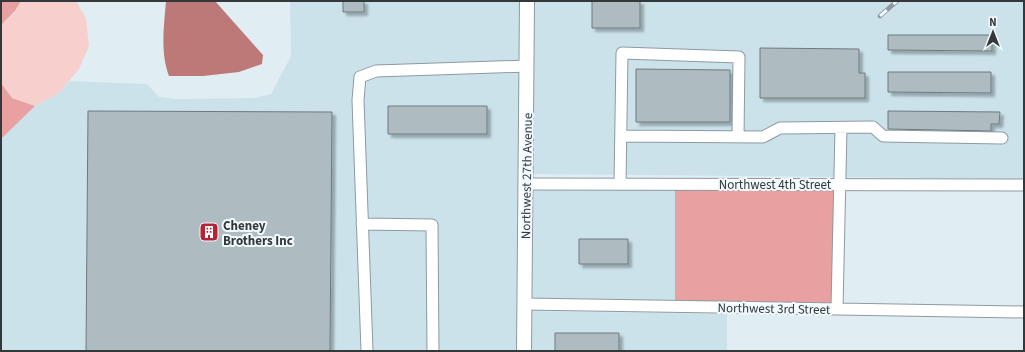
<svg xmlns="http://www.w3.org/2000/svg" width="1025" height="352" viewBox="0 0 1025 352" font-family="'Source Sans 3',sans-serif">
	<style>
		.built { fill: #cce2eb }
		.green { fill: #f7d0ce }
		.forest { fill: #e8a1a0 }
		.water { fill: #bc7977 }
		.building { fill: #aebcc2; stroke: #6d7a7f; filter: url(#shadow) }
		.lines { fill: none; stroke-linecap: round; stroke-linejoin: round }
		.minor-casing { stroke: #8d9aa0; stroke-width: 13 }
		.major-casing { stroke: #8d9aa0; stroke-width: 16 }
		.minor { stroke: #fff; stroke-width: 11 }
		.major { stroke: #fff; stroke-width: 14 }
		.rail-casing { stroke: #8f999d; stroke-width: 4.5 }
		.rail { stroke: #f1fafe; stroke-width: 3; stroke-dasharray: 9; stroke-linecap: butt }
		.labels { text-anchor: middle; stroke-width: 4; stroke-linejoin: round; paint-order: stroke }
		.street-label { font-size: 13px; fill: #33383b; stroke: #f1fafe }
		.poi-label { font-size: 13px; font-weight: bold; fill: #33383b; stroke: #f1fafe; text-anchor: start }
	</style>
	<defs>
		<filter id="shadow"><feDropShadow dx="3.5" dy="3.5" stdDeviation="1" flood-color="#0004"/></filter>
	</defs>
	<rect width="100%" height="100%" fill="#e0eef4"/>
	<path class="built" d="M290,1H522L519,351H1V139L35,106L59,93L69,81L147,84L159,97L176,99L254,98L271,94L291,56Z
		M533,1H1024V179L531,174Z
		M531,190H675V301L530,298Z
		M530,311L727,314V351H530Z"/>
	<path class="green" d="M21,1H76L86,18L89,46L79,69L59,93L35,106L12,98L1,83V25L15,12Z"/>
	<path class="forest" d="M1,1H21L15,11L1,25Z
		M1,83L12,98L35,106L1,139Z
		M675,190H834L832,303L675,301Z"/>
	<path class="water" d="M166,1H215L263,55L262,64L239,72L203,76H169C160,52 164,26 166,1Z"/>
	<path class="building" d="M343,1H364V12H343Z
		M592,1H640V28H592Z
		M888,35H992V51L888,50Z
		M760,48L859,49V73H865V98H760Z
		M636,69L730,70V122H636Z
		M888,72H991V93L888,92Z
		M388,106H487V134H388Z
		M88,111L332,112L330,351H86Z
		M888,111L1000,112L999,124H991V131L888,129Z
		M579,239H628V264H579Z
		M555,333H619V351H555Z"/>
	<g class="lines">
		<defs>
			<path id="minor" d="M621,136L763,137L780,128L873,127L883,136L1002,138
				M526,184L1024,185
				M620,184L622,53L739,57L738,137
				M362,224L432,225L433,351
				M524,304L1024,312
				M837,309L841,128
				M367,351L358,100L360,77L376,71L527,66"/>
			<path id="major" d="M524,351L527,1"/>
		</defs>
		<use href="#minor" class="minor-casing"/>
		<use href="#major" class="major-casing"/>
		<use href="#minor" class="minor"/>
		<use href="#major" class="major"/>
		<defs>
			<path id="rail" d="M880,16L897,1"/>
		</defs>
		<use href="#rail" class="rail-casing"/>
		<use href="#rail" class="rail"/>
	</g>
	<defs>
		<symbol id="building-square" viewBox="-11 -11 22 22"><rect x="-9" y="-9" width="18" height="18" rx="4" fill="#b52335" stroke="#f1fafe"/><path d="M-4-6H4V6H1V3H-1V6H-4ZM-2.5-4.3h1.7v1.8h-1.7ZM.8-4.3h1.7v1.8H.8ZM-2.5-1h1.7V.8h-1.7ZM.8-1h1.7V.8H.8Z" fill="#fff"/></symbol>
	</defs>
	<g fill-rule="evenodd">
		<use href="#building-square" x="198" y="221" width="22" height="22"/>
	</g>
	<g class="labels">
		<g class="street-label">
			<text transform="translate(526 176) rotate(-89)" y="5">Northwest 27th Avenue</text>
			<text x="775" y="189">Northwest 4th Street</text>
			<text transform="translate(774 308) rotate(1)" y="5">Northwest 3rd Street</text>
		</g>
		<g class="poi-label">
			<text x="223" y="230">Cheney<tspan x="223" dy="15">Brothers Inc</tspan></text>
		</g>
	</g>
	<rect width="1025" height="352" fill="none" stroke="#33383b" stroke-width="4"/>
	<g transform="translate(993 32)" stroke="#f1fafe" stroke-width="3" paint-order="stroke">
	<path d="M0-3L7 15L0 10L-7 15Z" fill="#33383b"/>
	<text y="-6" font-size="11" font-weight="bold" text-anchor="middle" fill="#33383b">N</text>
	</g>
</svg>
